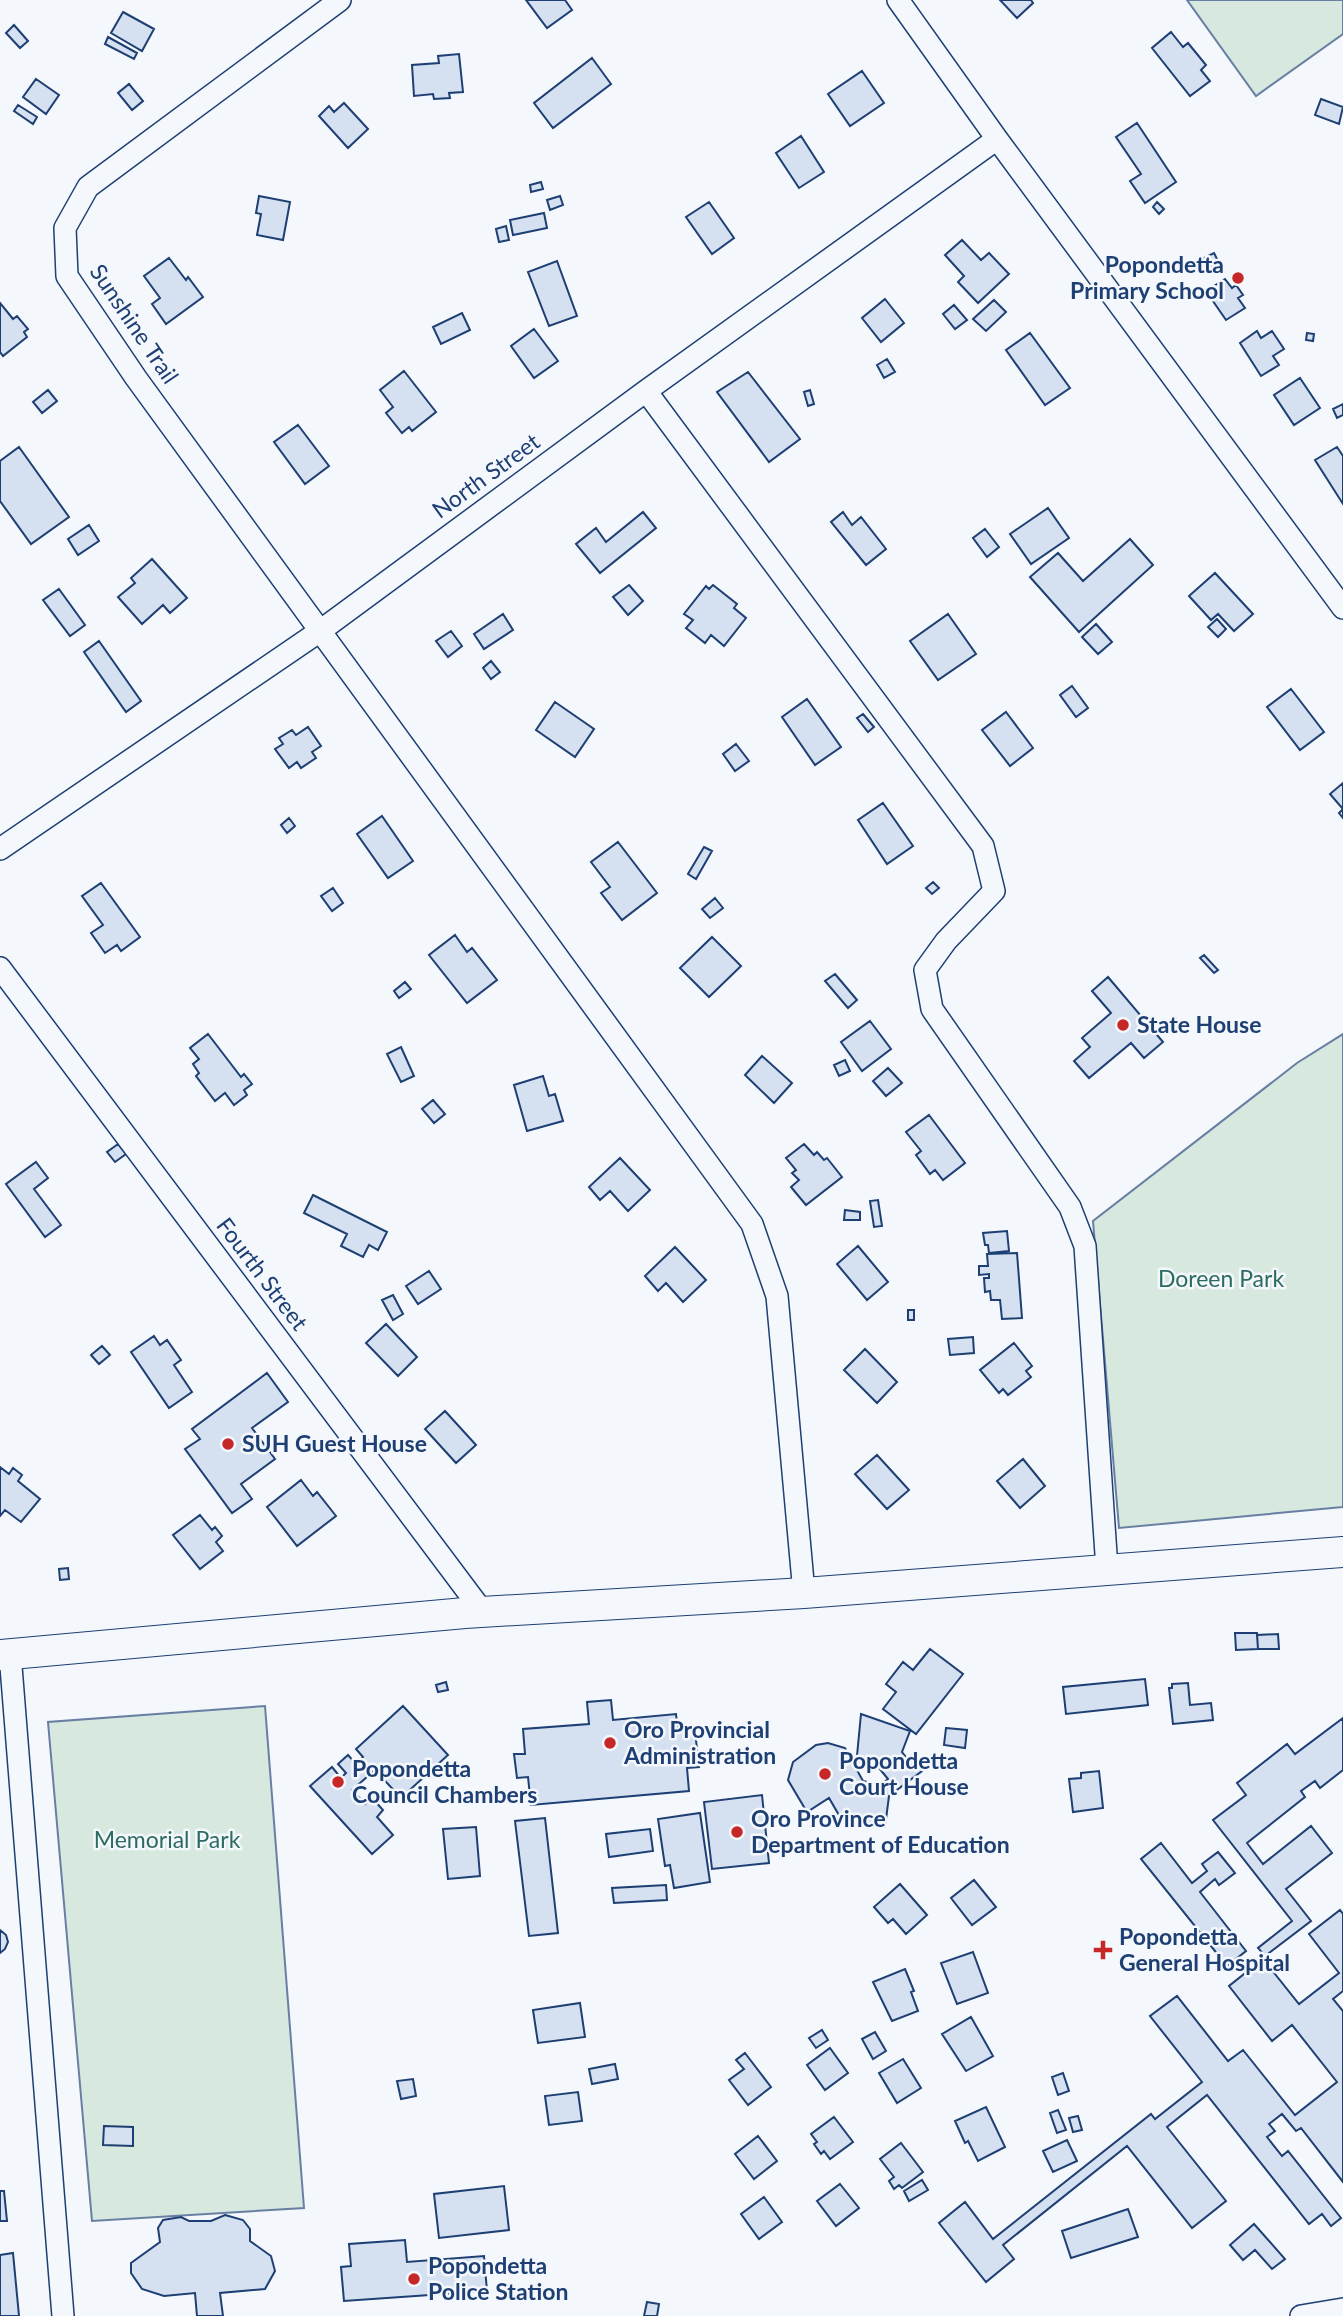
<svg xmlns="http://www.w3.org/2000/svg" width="1343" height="2316" viewBox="0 0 1343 2316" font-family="Lato,sans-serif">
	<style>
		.green { fill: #d7e8df; stroke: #687fa3; stroke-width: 2 }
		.building { fill: #d5e0f0; stroke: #1d3f73; stroke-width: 2 }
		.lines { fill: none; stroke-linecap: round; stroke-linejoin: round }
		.street-casing { stroke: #1d3f73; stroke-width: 24 }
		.secondary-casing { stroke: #1d3f73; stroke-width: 32 }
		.street { stroke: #f4f7fb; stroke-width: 21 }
		.secondary { stroke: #f4f7fb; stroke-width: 30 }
		.poi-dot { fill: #c62828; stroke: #f4f7fb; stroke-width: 2.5 }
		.labels { text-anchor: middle; stroke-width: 5; stroke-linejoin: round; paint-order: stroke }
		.poi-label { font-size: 23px; font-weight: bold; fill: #1d3f73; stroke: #f4f7fb; text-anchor: start }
		.street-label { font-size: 23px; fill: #1d3f73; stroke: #f4f7fb }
		.park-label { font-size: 23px; fill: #2c6c60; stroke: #f4f7fb }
	</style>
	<rect width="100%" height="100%" fill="#f4f7fb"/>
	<path class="green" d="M1187,0H1343V34L1256,96Z
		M1343,1034V1507L1119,1528L1093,1221L1297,1063Z
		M265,1706L304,2208L92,2221L48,1722Z"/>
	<path class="building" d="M526,0H565L572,10L547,28Z
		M1000,0H1031L1033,3L1017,18Z
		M123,12L154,29L142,51L111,33Z
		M14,25L28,41L20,48L6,33Z
		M1171,32L1183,47L1188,43L1206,65L1201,70L1210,81L1190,96L1152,48Z
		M108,37L137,53L134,59L105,44Z
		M459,54L463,92L449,93L450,98L434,99L433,94L414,96L412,65L439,63L438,56Z
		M592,58L611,84L553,128L534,103Z
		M862,71L884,103L850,126L828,94Z
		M36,79L59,95L46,114L23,97Z
		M129,84L143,101L132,110L118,93Z
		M1321,99L1343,107L1339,124L1315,115Z
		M344,103L368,129L348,148L319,116L329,106L334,112Z
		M18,105L37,117L33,124L14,111Z
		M1137,123L1176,182L1145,203L1130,181L1141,174L1116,137Z
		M801,136L824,172L799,188L776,153Z
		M541,182L543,189L531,192L530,185Z
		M259,196L290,202L283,240L257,235L261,214L256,213Z
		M560,196L563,205L550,210L547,200Z
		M709,202L734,238L712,254L686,217Z
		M1157,202L1164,209L1159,214L1153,207Z
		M544,213L547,228L513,235L510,220Z
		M506,226L509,240L499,242L496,229Z
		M962,240L981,260L989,253L1009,274L978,303L958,282L964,276L945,255Z
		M1214,253L1219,263L1202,272L1196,262Z
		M169,258L186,280L188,277L203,297L166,324L152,304L160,298L144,276Z
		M557,261L577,316L549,326L528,272Z
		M1225,279L1232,288L1236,285L1243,295L1238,298L1245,308L1226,320L1206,291Z
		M885,299L904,323L881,342L862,318Z
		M994,300L1006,312L986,331L973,319Z
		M0,303L13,319L17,316L28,329L24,332L27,337L3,356L0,352Z
		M954,305L967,320L955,329L943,314Z
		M462,313L470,330L441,344L433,327Z
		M534,329L558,361L534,378L511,346Z
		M1257,331L1261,338L1272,331L1284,349L1273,356L1279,365L1261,376L1240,343Z
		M1030,333L1070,388L1045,405L1006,350Z
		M1307,333L1314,334L1313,341L1306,340Z
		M887,359L895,372L884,378L877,365Z
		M404,371L436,412L412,431L409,427L402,433L386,413L393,407L380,390Z
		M748,372L800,439L769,462L717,392Z
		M1300,378L1320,408L1294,425L1274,395Z
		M48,390L57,401L42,413L33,402Z
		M810,390L814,404L808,406L804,392Z
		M1343,404V415L1337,418L1333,409Z
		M298,425L329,466L305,484L274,442Z
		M19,447L69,517L31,544L0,501V461Z
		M1337,447L1343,456V504L1315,460Z
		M1048,508L1069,538L1031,564L1010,534Z
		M643,512L656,528L600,573L576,544L596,528L606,542Z
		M843,512L852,525L861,517L886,549L866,565L831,522Z
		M89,525L99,541L78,555L68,539Z
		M985,529L999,547L987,557L973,538Z
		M1130,539L1153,565L1079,632L1030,577L1058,553L1083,581Z
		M152,559L187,598L170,613L163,605L142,624L118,597L135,583L131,578Z
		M1215,573L1253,614L1234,631L1218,614L1211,620L1189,596Z
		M629,585L643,601L628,615L613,597Z
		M713,585L737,604L734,608L746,618L724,646L711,635L705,643L686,628L693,620L684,614L706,586L709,589Z
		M59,589L85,625L70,636L43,600Z
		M503,614L513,630L484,649L474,634Z
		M948,614L976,654L938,680L910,641Z
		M1217,619L1226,629L1218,637L1208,627Z
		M1096,624L1112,642L1098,654L1082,637Z
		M451,631L462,646L448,657L436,641Z
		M99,641L141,701L126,712L84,652Z
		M491,661L500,672L491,679L483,668Z
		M1072,686L1088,708L1076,717L1060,695Z
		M1291,689L1324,732L1300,750L1267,707Z
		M807,699L841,747L815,765L782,717Z
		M555,702L594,729L575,757L536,730Z
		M1006,712L1033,748L1010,766L982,730Z
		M863,714L874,727L868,732L857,718Z
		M308,727L321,746L312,752L316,758L301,768L297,762L289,768L275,749L283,744L279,738L292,730L296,735Z
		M736,744L749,761L735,771L723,754Z
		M1343,783V818L1339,813L1343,809L1330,794Z
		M883,803L913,846L887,864L858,820Z
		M382,816L413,861L388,878L357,834Z
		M289,818L295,826L287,833L281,825Z
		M618,842L657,893L622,920L601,893L610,887L591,862Z
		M704,847L712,851L696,879L688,874Z
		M933,882L939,888L932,894L926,888Z
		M101,883L140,937L121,951L117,945L105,953L91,933L103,925L82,896Z
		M333,888L343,903L332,911L321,896Z
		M715,898L723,908L710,918L702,909Z
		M455,935L467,952L472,948L497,980L467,1003L429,955Z
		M712,937L741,966L709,997L680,968Z
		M1204,955L1218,970L1214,973L1200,958Z
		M835,974L857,1000L848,1008L825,981Z
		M1108,977L1163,1042L1144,1058L1131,1043L1089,1078L1074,1061L1090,1047L1082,1038L1111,1013L1092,991Z
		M405,982L411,989L399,998L394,991Z
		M870,1021L891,1049L862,1071L841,1042Z
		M208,1034L241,1077L244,1074L252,1084L244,1090L247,1095L234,1105L225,1093L215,1101L196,1076L199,1073L193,1064L199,1059L190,1048Z
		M401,1047L414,1076L401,1082L387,1054Z
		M762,1056L792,1083L774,1103L745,1075Z
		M845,1060L850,1071L839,1076L834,1065Z
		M888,1068L902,1083L886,1096L873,1081Z
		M543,1076L549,1096L555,1094L563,1121L527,1131L514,1085Z
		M433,1100L445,1114L434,1123L422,1109Z
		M929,1115L965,1163L943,1180L935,1170L930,1174L916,1155L921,1151L906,1132Z
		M118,1144L126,1154L115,1162L107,1152Z
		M804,1144L814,1155L817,1152L824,1160L827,1158L842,1177L806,1205L791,1187L799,1180L792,1173L796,1170L786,1158Z
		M620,1158L650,1190L628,1211L610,1191L600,1200L589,1187Z
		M36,1162L48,1178L34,1189L61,1225L45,1237L6,1184Z
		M313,1195L387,1232L378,1250L369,1245L363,1257L341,1246L347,1234L304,1213Z
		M878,1200L882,1226L874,1227L870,1201Z
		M845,1210L860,1212V1220H844Z
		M1007,1231L1009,1251L989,1253L988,1245H985L983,1233Z
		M858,1246L888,1282L867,1300L837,1264Z
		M675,1247L706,1280L683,1302L666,1283L658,1291L645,1276Z
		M1017,1253L1022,1318L1002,1319L1000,1300H991L990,1291L985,1292L984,1278H989V1274L979,1275V1266H988L987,1254Z
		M429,1271L441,1289L418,1304L406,1286Z
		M393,1295L403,1314L393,1320L382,1300Z
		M908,1310H914V1320H908Z
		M386,1324L417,1357L398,1376L366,1343Z
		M154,1336L160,1345L167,1340L181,1360L174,1365L192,1392L169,1408L131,1352Z
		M973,1337L974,1353L950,1355L948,1339Z
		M1014,1343L1032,1366L1026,1371L1031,1377L1008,1395L1003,1389L999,1393L980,1370Z
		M102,1346L110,1355L99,1364L91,1355Z
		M865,1349L897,1382L877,1403L844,1370Z
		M267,1373L288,1402L252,1428L275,1459L241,1484L252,1499L232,1513L185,1449L200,1439L192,1429Z
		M445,1411L476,1445L456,1463L425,1429Z
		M877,1455L909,1490L887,1509L855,1474Z
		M1023,1459L1045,1486L1020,1508L997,1481Z
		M0,1467L9,1474L13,1468L22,1475L18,1481L40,1499L21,1522L5,1510L0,1516Z
		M301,1480L313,1496L317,1492L336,1516L297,1546L267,1507Z
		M200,1515L212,1530L215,1527L222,1536L216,1542L223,1551L200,1569L173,1535Z
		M68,1568L69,1579L60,1580L59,1569Z
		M1235,1633H1257L1258,1649L1236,1650Z
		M1278,1634L1279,1649H1258L1257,1635Z
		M930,1649L963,1674L916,1734L883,1709L896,1692L886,1684L903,1662L913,1670Z
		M1145,1679L1148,1705L1066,1714L1063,1687Z
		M446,1682L448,1690L438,1692L436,1685Z
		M1188,1683L1190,1705L1211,1703L1213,1720L1173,1724L1169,1688H1172V1684Z
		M611,1700L613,1720L676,1714L678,1732L695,1731L699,1767L687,1768L689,1791L531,1805L528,1777L517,1778L514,1754H525L523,1729L589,1724L587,1702Z
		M403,1706L448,1755L401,1798L375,1770L352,1790L365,1804L372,1798L383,1810L377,1817L393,1835L372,1854L310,1786L332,1767L341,1778L346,1773L338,1764L348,1755L356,1764L363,1757L356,1749Z
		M861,1714L910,1731L902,1752L913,1766L920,1760L926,1768L889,1796L885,1827L843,1822L829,1798L807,1812L788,1780L793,1762L816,1745L828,1743L845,1748L863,1781L881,1785L888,1779L879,1768L856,1766Z
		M1343,1718V1770L1320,1788L1315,1781L1301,1791L1305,1797L1247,1843L1263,1864L1311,1826L1332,1853L1286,1889L1311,1921L1265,1956L1258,1948L1292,1921L1213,1820L1246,1795L1237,1783L1287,1744L1295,1754Z
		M946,1728L967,1730L965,1748L944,1745Z
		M1099,1771L1103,1808L1073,1812L1069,1779L1081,1778V1773Z
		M762,1795L769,1863L712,1869L704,1802Z
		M700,1813L710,1882L674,1888L670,1865L665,1866L658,1819Z
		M545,1818L558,1933L529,1936L515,1821Z
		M476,1827L480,1876L448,1879L443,1829Z
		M650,1829L653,1851L609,1857L606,1834Z
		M1161,1843L1192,1883L1207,1871L1202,1864L1218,1852L1235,1873L1219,1885L1215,1879L1200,1892L1246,1951L1227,1966L1141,1859Z
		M974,1880L996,1907L972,1925L951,1898Z
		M900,1884L927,1915L906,1934L893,1919L888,1923L874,1907Z
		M666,1885L667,1900L614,1903L612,1888Z
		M1340,1910L1343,1914V1991L1333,1999L1343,2011V2182L1301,2128L1296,2131L1282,2114L1269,2124L1275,2131L1267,2137L1282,2156L1288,2151L1341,2218L1331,2226L1322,2214L1309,2224L1207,2095L1167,2127L1226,2201L1192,2228L1127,2146L1003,2245L1014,2259L986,2282L939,2223L965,2202L993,2239L1151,2114L1155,2119L1202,2082L1150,2016L1177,1996L1228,2061L1243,2050L1295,2115L1337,2082L1292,2025L1272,2041L1229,1986L1263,1959L1299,2004L1339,1973L1309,1934Z
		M0,1930L6,1935L8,1942L5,1949L0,1953Z
		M973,1952L988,1993L957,2004L941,1963Z
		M905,1969L914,1991L911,1992L918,2011L892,2021L873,1982Z
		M580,2003L585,2037L538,2043L533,2010Z
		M971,2017L993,2056L966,2071L942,2034Z
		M822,2030L828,2040L816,2048L809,2038Z
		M875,2032L886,2051L873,2059L862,2039Z
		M830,2048L848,2073L825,2090L807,2065Z
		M745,2053L771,2087L748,2105L729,2080L744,2069L736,2060Z
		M903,2059L921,2088L897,2103L879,2073Z
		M615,2064L618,2079L592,2084L589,2069Z
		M1063,2073L1069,2091L1058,2095L1052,2077Z
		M413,2079L416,2096L401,2099L397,2081Z
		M578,2092L582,2121L549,2125L545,2096Z
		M986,2107L1005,2147L978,2161L968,2141L965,2143L955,2121Z
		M1058,2110L1066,2130L1057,2133L1050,2113Z
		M1078,2116L1082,2130L1073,2132L1069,2118Z
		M834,2117L853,2142L830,2159L824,2151L821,2154L814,2144L817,2142L811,2134Z
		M104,2126L133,2127V2146L103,2145Z
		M758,2136L777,2161L754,2179L735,2154Z
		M1067,2140L1077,2161L1053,2172L1043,2151Z
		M901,2143L923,2172L902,2188L899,2185L894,2189L889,2181L894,2177L880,2159Z
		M922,2180L928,2190L909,2201L904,2191Z
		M840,2184L859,2208L836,2226L817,2201Z
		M504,2186L509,2230L439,2238L434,2194Z
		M0,2191H4L7,2221H0Z
		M764,2197L782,2222L759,2239L741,2214Z
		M1128,2209L1138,2237L1071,2258L1062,2231Z
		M225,2215L243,2220L250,2229V2241L271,2256L275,2271L265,2289L220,2293L223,2316H197L195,2293L164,2296L142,2289L131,2273V2263L160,2242L158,2228L163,2220L181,2217L189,2221H211Z
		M1254,2224L1285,2259L1272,2269L1255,2250L1243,2260L1230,2245Z
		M405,2240L407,2262L484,2256L487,2291L344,2301L341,2267L351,2266L349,2244Z
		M13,2253L19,2316H0V2255Z
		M647,2302L659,2304L657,2316H644Z"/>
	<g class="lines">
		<defs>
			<path id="street" d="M340,0L88,187L65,228L67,276L136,378L752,1224L777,1296L804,1593
				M898,0L997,139L1343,608
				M646,391L983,846L994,891L946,941L925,970L932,1009L1070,1207L1085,1246L1107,1569
				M0,849L320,631L646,391L997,139
				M0,968L483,1612
				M10,1654L63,2316
				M1301,2316L1343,2309"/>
			<path id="secondary" d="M0,1655L465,1613L804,1593L1343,1552"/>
		</defs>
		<use href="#street" class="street-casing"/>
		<use href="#secondary" class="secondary-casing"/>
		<use href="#street" class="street"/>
		<use href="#secondary" class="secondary"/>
	</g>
	<g class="poi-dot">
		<circle cx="1238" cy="278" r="7"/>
		<circle cx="1123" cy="1025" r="7"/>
		<circle cx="228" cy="1444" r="7"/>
		<circle cx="610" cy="1743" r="7"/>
		<circle cx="825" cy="1774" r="7"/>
		<circle cx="338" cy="1782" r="7"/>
		<circle cx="737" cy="1832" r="7"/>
		<path d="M1099.5 1939.5h7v7h7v7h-7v7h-7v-7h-7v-7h7z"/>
		<circle cx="414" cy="2279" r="7"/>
	</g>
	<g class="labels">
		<g class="poi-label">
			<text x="1224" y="273" text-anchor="end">Popondetta<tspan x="1224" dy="26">Primary School</tspan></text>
			<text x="1137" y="1033">State House</text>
			<text x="242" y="1452">SUH Guest House</text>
			<text x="624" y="1738">Oro Provincial<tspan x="624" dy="26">Administration</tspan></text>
			<text x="839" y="1769">Popondetta<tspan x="839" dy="26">Court House</tspan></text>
			<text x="352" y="1777">Popondetta<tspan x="352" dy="26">Council Chambers</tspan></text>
			<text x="751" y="1827">Oro Province<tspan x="751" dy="26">Department of Education</tspan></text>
			<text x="1119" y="1945">Popondetta<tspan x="1119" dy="26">General Hospital</tspan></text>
			<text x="428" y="2274">Popondetta<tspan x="428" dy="26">Police Station</tspan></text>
		</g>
		<g class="street-label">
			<text transform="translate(134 324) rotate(56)" y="8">Sunshine Trail</text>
			<text transform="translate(486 476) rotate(-36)" y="8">North Street</text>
			<text transform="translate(262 1274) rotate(53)" y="8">Fourth Street</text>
		</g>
		<g class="park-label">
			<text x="1221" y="1287">Doreen Park</text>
			<text x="167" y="1848">Memorial Park</text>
		</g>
	</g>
</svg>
